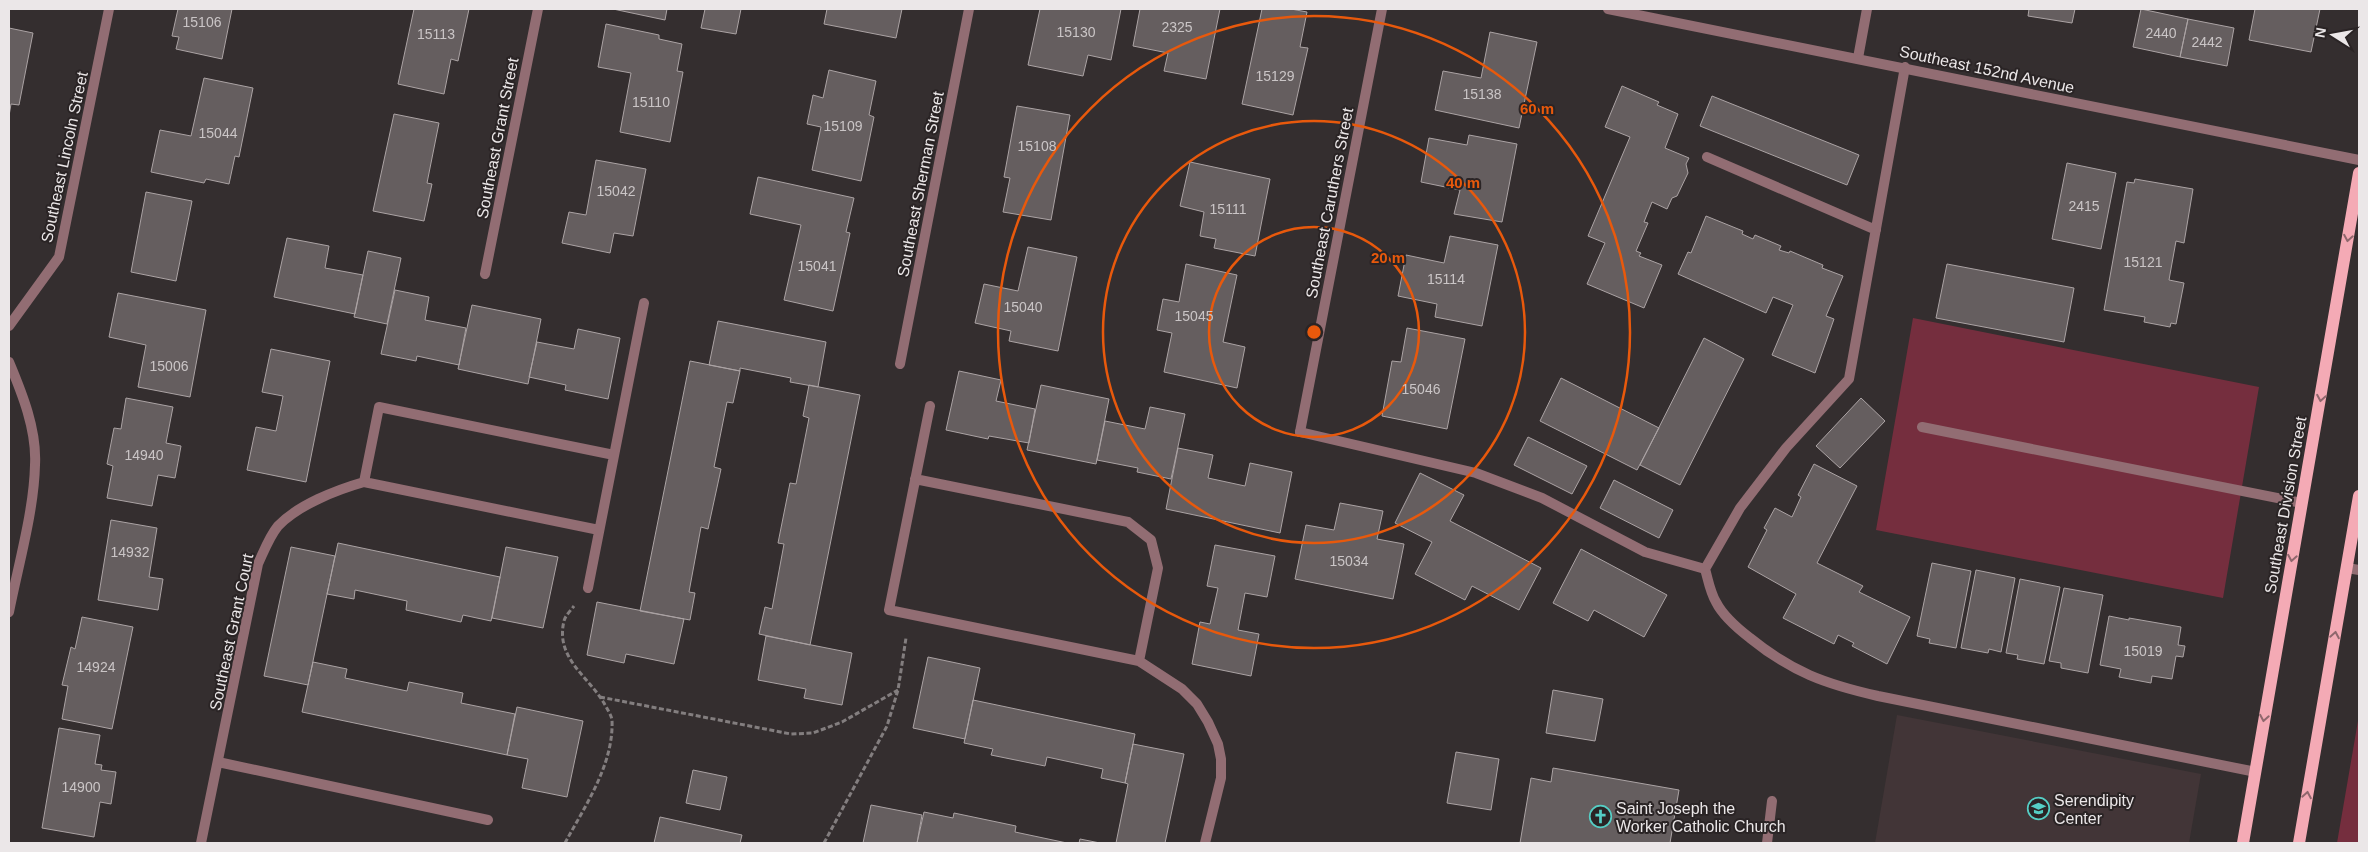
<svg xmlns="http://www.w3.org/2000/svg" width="2368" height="852" viewBox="0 0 2368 852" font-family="Helvetica,sans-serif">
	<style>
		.built { fill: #423537 }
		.green { fill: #752e3e }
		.building { fill: #655e5f; stroke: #aba3a4 }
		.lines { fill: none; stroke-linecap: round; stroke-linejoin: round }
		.path { stroke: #837e7f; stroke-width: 3; stroke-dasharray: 5 2.5; stroke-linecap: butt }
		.lane { stroke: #926d73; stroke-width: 10 }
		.street { stroke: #926d73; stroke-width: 10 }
		.primary { stroke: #f4aab5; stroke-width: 12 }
		.oneway { stroke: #8f676d }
		.ring { fill: none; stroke: #e8590c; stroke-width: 2.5 }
		.labels { text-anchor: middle; stroke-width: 4; stroke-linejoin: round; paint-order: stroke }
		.number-label { font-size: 14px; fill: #cac5c6 }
		.street-label { font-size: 16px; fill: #ebe7e8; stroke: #2a2425 }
		.poi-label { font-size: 16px; fill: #ebe7e8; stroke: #2a2425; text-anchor: start }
		.centre { fill: #e8590c; stroke: #2a2425; stroke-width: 2.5 }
		.ring-label { font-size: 15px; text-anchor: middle; font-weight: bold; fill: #e8590c; stroke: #2a2425; stroke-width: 4; stroke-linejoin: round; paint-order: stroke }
	</style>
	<rect width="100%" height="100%" fill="#342e2f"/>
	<path class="built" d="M1897,715L2201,774L2189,843H1875Z"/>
	<path class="green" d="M1913,318L2259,387L2223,598L1876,530Z
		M2359,715V843H2337Z"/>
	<path class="building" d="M178,9H232L222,59L176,49L179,37L172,36Z
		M414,9H469L458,61L451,59L444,94L398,84Z
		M613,9H667L665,20Z
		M705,9H741L736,34L701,28Z
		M827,9H902L896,38L824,24Z
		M1040,9H1121L1111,60L1088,55L1083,76L1028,65Z
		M1140,9H1220L1206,79L1164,71L1168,53L1133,46Z
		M1262,9H1291L1307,12L1300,47L1308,48L1293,115L1242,104Z
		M2024,9H2075L2072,23L2028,16L2029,9Z
		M2141,9L2188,19L2180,57L2133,47Z
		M2255,9H2320L2311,52L2249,40Z
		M2188,19L2234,28L2227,66L2180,57Z
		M606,24L659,35V39L682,44L677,71L683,72L670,142L620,132L631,73L598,67Z
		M9,28L33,33L19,105L11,104L9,116Z
		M1490,32L1537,42L1519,128L1435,110L1443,71L1481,78Z
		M829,70L876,81L869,115L874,117L861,181L812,170L821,127L807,124L813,95L823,98Z
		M204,78L253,88L239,157L235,156L229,184L206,179L204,183L151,172L160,130L191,136Z
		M1622,86L1659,102L1657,105L1678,114L1665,148L1689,158L1686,164L1688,173L1677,196L1672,198L1667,209L1652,202L1644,222L1648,223L1636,251L1641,253L1639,256L1662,265L1644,308L1587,284L1605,243L1588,236L1630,137L1605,127Z
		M1712,96L1859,155L1847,185L1700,126Z
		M1017,106L1070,115L1051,220L1003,212L1010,178L1004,177Z
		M394,114L439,123L427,183L432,184L424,221L373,211Z
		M1469,135L1517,144L1502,222L1454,214L1460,190L1421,182L1429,138L1467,145Z
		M596,160L646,169L633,236L614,233L610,253L562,243L569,212L586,215Z
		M1190,162L1270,179L1255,256L1214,248L1216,239L1200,236L1204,212L1180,206Z
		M2067,163L2116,173L2101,249L2052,239Z
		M758,177L854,198L846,232L850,233L833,311L784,300L801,225L750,214Z
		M2135,179L2193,189L2184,243L2176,241L2169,280L2184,283L2176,324L2171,323L2170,327L2144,322L2145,317L2104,310L2127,182L2134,183Z
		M146,192L192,201L176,281L131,272Z
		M1706,216L1743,231L1742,234L1753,239L1755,235L1781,246L1779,250L1789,253L1790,251L1823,265L1822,268L1843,276L1826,316L1834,319L1815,373L1772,355L1793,305L1773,297L1766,313L1678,274L1688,252L1691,253Z
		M1450,236L1498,245L1482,326L1435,317L1437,304L1398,296L1406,255L1444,263Z
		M287,238L329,246L325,268L363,275L355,314L274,297Z
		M1028,247L1077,257L1058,351L1009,341L1011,331L975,323L984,284L1018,291Z
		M368,251L401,258L387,324L354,317Z
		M1186,264L1237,275L1223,342L1245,347L1237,388L1164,372L1172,333L1157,330L1163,299L1179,302Z
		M1947,264L2074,288L2064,342L1936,318Z
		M395,290L429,297L425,320L466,328L459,365L417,356L416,361L381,354Z
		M118,293L206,310L190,397L138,387L146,345L109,337Z
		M472,305L541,319L528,384L458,369Z
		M718,321L826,342L818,387L790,382L791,378L740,368V371L709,365Z
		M1407,328L1465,339L1447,429L1382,416L1392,361L1401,362Z
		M578,329L620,338L608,399L565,390L566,385L529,377L537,342L574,349Z
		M1704,338L1744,359L1680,485L1640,465Z
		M271,349L330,361L306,482L247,470L256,427L276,431L283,396L262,392Z
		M690,361L740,371L733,403L727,402L714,467L721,469L708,529L701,527L689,592L695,593L690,620L640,611Z
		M959,371L1001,380L996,401L1035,409L1029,443L989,436L988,439L946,430Z
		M1561,378L1659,428L1637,470L1540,421Z
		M809,385L860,395L810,645L759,634L765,607L772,609L784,544L778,543L790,483L796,484L809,418L803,416Z
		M1041,385L1109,399L1096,464L1027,450Z
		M126,398L173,407L166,443L181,446L175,478L158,475L152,506L107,498L113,466L107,464L114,428L121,429Z
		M1861,398L1885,421L1840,468L1816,446Z
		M1150,407L1185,414L1171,479L1137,472L1138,468L1097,460L1105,421L1145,429Z
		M1528,437L1587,466L1572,494L1514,465Z
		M1178,448L1213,455L1208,478L1245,486L1250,463L1292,472L1280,533L1166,509Z
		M1814,464L1857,486L1817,563L1863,586L1859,592L1910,617L1887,664L1852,646L1854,643L1838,635L1834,644L1783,618L1796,594L1748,567L1767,530L1764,528L1775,508L1792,517L1801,497L1798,495Z
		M1420,473L1464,495L1450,521L1541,568L1519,610L1472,586L1465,600L1415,574L1432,542L1395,523Z
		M1614,480L1673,510L1659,538L1600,508Z
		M1340,503L1383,511L1377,539L1404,544L1393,599L1295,579L1306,525L1334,530Z
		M111,520L157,528L149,577L163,579L158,610L98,600Z
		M338,543L500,577L491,621L463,615L461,622L406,610L407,601L355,590L354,599L327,594Z
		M1215,545L1275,556L1267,597L1245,593L1238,630L1259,634L1251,676L1192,664L1200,622L1210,624L1218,588L1207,586Z
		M291,547L335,556L308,685L264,676Z
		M506,547L558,557L543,628L492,618Z
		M1581,549L1667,595L1644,637L1594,610L1588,621L1553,603Z
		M1932,563L1971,571L1956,648L1929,643L1930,639L1917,636Z
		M1976,570L2015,578L2001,652L1989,649L1988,653L1961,648Z
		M2020,579L2060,587L2044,664L2017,659L2018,655L2006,653Z
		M2064,588L2103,595L2088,673L2061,668V663L2049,661Z
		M597,602L684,619L674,664L626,654L624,663L587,655Z
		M2109,616L2129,620V618L2181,627L2178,645L2185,646L2183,657L2176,656L2172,679L2152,676L2151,683L2119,677L2121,669L2100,665Z
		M82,617L133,627L112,729L62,719L68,686L62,685L71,647L75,649Z
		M766,636L852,653L842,705L804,698L806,689L758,680Z
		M928,657L980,668L965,739L913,728Z
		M313,662L347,669L345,678L407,691L409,682L463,693L461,703L515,714L507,755L302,712Z
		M1553,690L1603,699L1595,741L1546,733Z
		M973,700L1135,734L1125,783L1101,778L1103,769L1047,757L1045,766L991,755L993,749L964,743Z
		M517,707L583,721L567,797L522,788L528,759L507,755Z
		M59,728L100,735L95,764L102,765L101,770L116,772L111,804L100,802L94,837L42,828Z
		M1133,744L1184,754L1165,843H1116L1128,784L1125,783Z
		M1456,752L1499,759L1491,810L1447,803Z
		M1553,768L1679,790L1670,843H1520L1531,778L1551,782Z
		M693,770L727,777L720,810L686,803Z
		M871,805L922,815L917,843H863Z
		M924,812L953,818L954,813L1016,826L1015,832L1067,843H917Z
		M660,817L742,835L740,843H654Z
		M1080,839L1100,843H1079Z"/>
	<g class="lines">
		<path class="path" d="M600,697L791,734L813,733L842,722L898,690
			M565,843C585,806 614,764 612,720C611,714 607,709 604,703C588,676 555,658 564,621C565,616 571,610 574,606
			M824,843L887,726L898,690L906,638"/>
		<path class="lane" d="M1858,58L1867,9
			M1707,157L1876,230
			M930,406L889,610L1139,661L1182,689L1197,704L1208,722L1218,744L1221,759V778L1205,843
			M1922,427L2302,503
			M1300,432L1476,473L1542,498L1645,552L1705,569C1708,579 1710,592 1716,602C1723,616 1737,628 1750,638C1792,672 1825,684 1878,696L2256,772
			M915,479L1128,522L1151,540L1158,568L1139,661
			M599,530L364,482L379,407L614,455
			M2347,568L2359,570
			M1705,569L1740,508L1786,448L1849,379L1905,67
			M588,588L644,303
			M218,762L488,820
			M201,843L258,564C264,551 269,537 278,526C298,505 336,490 364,482
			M1767,843L1772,801"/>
		<path class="street" d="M1608,9L2359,160
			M485,274L538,9
			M9,326L59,257L109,9
			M9,362C22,393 37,430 35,465C34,511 18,566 9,612
			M900,364L969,9
			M1300,432L1382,9"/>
		<path class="primary" d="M2243,843L2359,173
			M2299,843L2359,496"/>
	</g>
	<defs><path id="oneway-chevron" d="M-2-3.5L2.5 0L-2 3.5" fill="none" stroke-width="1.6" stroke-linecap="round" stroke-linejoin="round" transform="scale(1.25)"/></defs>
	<g class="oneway">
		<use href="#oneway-chevron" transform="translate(2348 238) rotate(100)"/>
		<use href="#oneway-chevron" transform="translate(2321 398) rotate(100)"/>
		<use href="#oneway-chevron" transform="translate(2292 558) rotate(100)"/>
		<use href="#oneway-chevron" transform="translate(2335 635) rotate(-80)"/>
		<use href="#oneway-chevron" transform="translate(2264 718) rotate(100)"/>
		<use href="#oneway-chevron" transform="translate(2307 795) rotate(-80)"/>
	</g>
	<g class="ring">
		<circle cx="1314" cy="332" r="105"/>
		<circle cx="1314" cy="332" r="211"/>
		<circle cx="1314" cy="332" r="316"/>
	</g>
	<defs>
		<symbol id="school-ring" viewBox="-11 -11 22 22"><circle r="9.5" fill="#2a2425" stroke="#55cec5" stroke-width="1.5"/><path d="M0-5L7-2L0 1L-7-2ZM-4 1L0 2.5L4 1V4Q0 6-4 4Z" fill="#55cec5"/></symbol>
		<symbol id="church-ring" viewBox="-11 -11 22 22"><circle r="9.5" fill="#2a2425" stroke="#55cec5" stroke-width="1.5"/><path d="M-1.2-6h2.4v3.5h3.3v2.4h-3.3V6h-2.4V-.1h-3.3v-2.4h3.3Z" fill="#55cec5"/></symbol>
	</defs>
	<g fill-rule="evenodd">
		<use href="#school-ring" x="2026" y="796" width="25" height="25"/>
		<use href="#church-ring" x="1588" y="804" width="25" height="25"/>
	</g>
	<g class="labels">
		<g class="number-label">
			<text x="202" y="27">15106</text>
			<text x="1177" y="32">2325</text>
			<text x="1076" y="37">15130</text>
			<text x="2161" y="38">2440</text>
			<text x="436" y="39">15113</text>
			<text x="2207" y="47">2442</text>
			<text x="1275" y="81">15129</text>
			<text x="1482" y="99">15138</text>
			<text x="651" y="107">15110</text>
			<text x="843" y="131">15109</text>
			<text x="218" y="138">15044</text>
			<text x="1037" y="151">15108</text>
			<text x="616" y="196">15042</text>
			<text x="2084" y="211">2415</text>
			<text x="1228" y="214">15111</text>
			<text x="2143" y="267">15121</text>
			<text x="817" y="271">15041</text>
			<text x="1446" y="284">15114</text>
			<text x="1023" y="312">15040</text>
			<text x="1194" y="321">15045</text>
			<text x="169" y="371">15006</text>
			<text x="1421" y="394">15046</text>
			<text x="144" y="460">14940</text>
			<text x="130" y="557">14932</text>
			<text x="1349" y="566">15034</text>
			<text x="2143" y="656">15019</text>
			<text x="96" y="672">14924</text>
			<text x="81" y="792">14900</text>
		</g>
		<g class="street-label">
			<text transform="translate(1987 69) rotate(12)" y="6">Southeast 152nd Avenue</text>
			<text transform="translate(497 138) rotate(-79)" y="6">Southeast Grant Street</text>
			<text transform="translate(64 157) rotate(-78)" y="6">Southeast Lincoln Street</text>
			<text transform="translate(920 184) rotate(-79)" y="6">Southeast Sherman Street</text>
			<text transform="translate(1329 203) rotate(-79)" y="6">Southeast Caruthers Street</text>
			<text transform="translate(2285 505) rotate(-80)" y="6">Southeast Division Street</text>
			<text transform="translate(231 632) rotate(-78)" y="6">Southeast Grant Court</text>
		</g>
		<g class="poi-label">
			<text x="2054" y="806">Serendipity<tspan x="2054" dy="18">Center</tspan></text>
			<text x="1616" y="814">Saint Joseph the<tspan x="1616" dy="18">Worker Catholic Church</tspan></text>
		</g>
	</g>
	<circle cx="1314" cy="332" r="8" class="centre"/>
	<g class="ring-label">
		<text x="1537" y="114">60 m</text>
		<text x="1463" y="188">40 m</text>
		<text x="1388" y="263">20 m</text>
	</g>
	<rect width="2368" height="852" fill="none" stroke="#ebe7e8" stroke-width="20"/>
	<g transform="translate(2333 35) rotate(281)" stroke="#2a2425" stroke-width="4" paint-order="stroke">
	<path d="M0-4L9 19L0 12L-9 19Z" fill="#ebe7e8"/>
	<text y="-8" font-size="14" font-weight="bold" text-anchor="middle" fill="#ebe7e8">N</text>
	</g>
</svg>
